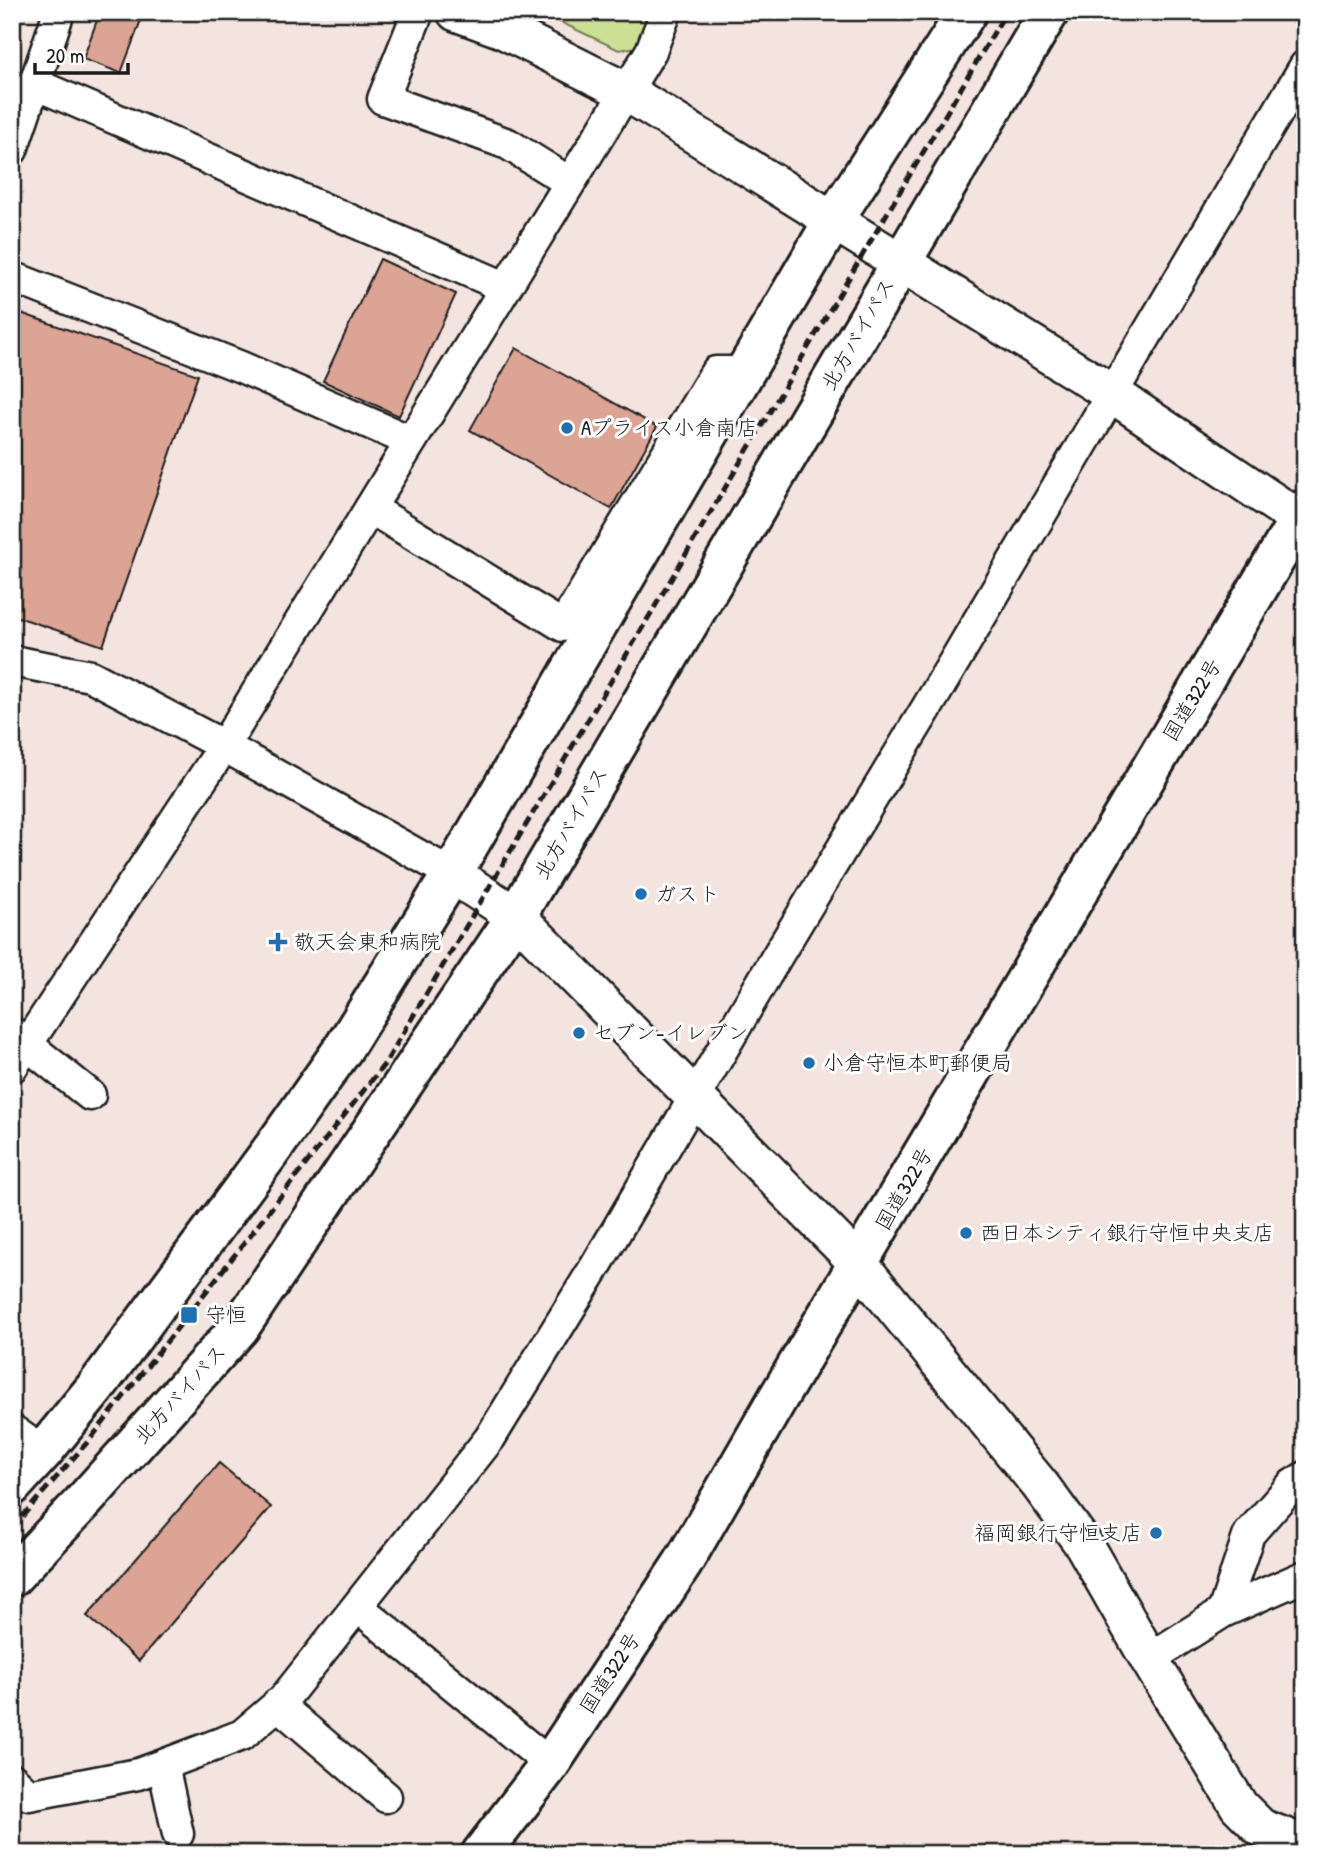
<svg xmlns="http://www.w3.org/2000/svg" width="1317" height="1866" viewBox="0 0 1317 1866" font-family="'Patrick Hand','Klee One',sans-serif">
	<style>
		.green { fill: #cce095; stroke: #747e58; stroke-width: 2 }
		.building { fill: #dba495; stroke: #1c1c1c; stroke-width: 2 }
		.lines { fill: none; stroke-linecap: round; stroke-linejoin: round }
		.minor-casing { stroke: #1c1c1c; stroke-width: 35 }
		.tertiary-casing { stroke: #1c1c1c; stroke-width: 42 }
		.trunk-casing { stroke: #1c1c1c; stroke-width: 44 }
		.minor { stroke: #fff; stroke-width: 30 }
		.tertiary { stroke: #fff; stroke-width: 37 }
		.trunk { stroke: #fff; stroke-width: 38 }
		.rail { stroke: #1c1c1c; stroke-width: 5; stroke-dasharray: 10 5; stroke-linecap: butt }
		.poi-dot { fill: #1f6fb2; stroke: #fff; stroke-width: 2.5 }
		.labels { text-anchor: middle; stroke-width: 6; stroke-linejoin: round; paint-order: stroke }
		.street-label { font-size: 21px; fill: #1c1c1c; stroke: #fff }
		.poi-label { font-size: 21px; fill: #1c1c1c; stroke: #fff; text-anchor: start }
	</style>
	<rect width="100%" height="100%" fill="#f4e4df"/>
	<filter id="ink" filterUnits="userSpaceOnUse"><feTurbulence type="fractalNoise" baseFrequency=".0143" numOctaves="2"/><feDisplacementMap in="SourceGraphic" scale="14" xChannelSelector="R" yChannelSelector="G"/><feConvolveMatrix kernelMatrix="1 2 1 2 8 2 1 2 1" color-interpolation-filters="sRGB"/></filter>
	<g filter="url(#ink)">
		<path class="green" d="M539,12H650L637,47L619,50Z"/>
		<path class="building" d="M100,12H144L121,73L83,59Z
			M380,259L456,294L399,416L323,381Z
			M12,310L198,375L103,646L12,615Z
			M516,348L657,427L611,509L470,430Z
			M219,1463L271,1507L139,1661L87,1616Z"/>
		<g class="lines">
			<defs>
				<path id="minor" d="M418,12L383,99L508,144L569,182
					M35,84L505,287
					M12,150L59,12
					M12,277L241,367L410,441
					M370,508L563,626L716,372H745
					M12,661L91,676L224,746L452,874
					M14,1034L90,1095
					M12,1067L224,746L651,51L666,12
					M12,1430L43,1452
					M358,1607L550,1764
					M1223,1612L1305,1576
					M1149,1659L1223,1612L1249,1534L1292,1485L1305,1477
					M277,1704L386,1797
					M163,1765L178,1834
					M12,1779L29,1795L138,1774L163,1765L242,1735L283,1700L490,1438L597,1264L776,958L934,696L1305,66"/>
				<path id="tertiary" d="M456,12L502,29L625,91L1111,393L1299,519
					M452,874L516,916L859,1264L1040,1485L1084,1545L1149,1659L1239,1806L1261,1828L1298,1842H1305"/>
				<path id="trunk" d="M12,1486L43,1452L96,1387L276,1144L343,1049L452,874L833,221L967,12
					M12,1577L82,1503L240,1327L516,916L1049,12
					M481,1854L550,1764L683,1563L778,1398L1305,509"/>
			</defs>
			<use href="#minor" class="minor-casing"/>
			<use href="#tertiary" class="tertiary-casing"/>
			<use href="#trunk" class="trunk-casing"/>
			<use href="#minor" class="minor"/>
			<use href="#tertiary" class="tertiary"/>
			<use href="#trunk" class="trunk"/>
			<path class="rail" d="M12,1528L92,1437L386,1062L1006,12"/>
		</g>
	</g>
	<g class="poi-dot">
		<circle cx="567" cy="428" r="7"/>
		<circle cx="641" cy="894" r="7"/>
		<path d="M274.5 931.5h7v7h7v7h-7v7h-7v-7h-7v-7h7z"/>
		<circle cx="579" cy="1033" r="7"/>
		<circle cx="809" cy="1063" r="7"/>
		<circle cx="966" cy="1233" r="7"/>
		<rect x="180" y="1306" width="18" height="18" rx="3.5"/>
		<circle cx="1156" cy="1533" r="7"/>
	</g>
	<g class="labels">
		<g class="street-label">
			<text transform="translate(858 334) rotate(-60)" y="7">北方バイパス</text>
			<text transform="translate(1192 700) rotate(-59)" y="7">国道322号</text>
			<text transform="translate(571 823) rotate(-60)" y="7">北方バイパス</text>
			<text transform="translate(904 1189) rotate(-60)" y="7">国道322号</text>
			<text transform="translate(180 1394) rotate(-48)" y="7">北方バイパス</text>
			<text transform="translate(610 1673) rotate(-57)" y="7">国道322号</text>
		</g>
		<g class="poi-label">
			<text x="581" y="435">Aプライス小倉南店</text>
			<text x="655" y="901">ガスト</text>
			<text x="294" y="949">敬天会東和病院</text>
			<text x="593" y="1040">セブン-イレブン</text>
			<text x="823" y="1070">小倉守恒本町郵便局</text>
			<text x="980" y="1240">西日本シティ銀行守恒中央支店</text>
			<text x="205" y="1322">守恒</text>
			<text x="1142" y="1540" text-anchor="end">福岡銀行守恒支店</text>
		</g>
	</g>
	<rect width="1317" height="1866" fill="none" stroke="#fff" stroke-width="42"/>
	<rect x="21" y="21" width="1275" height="1824" fill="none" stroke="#1c1c1c" stroke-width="2.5" filter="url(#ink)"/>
	<path d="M35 63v10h93v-10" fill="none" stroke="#1c1c1c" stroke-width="3.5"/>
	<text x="46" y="63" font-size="21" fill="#1c1c1c" stroke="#ffffff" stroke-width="5" paint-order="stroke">20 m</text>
</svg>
